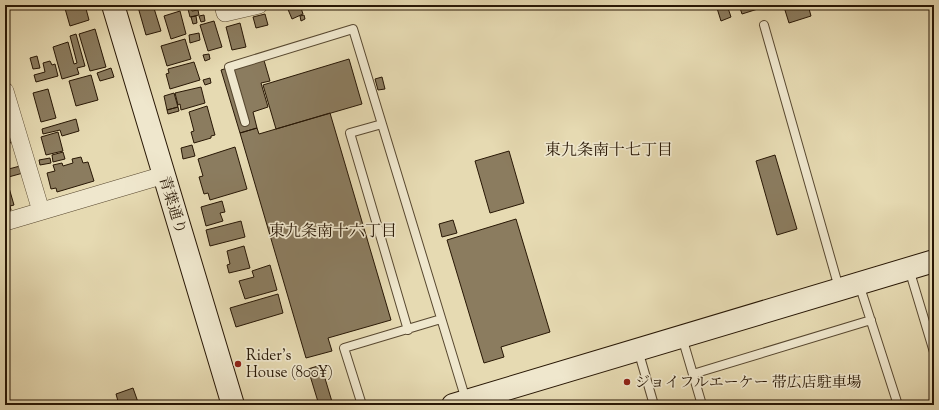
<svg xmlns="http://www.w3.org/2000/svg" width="939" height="410" viewBox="0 0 939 410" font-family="'Sorts Mill Goudy','Noto Serif JP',serif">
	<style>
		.building { fill: #8b7c5f; stroke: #281705 }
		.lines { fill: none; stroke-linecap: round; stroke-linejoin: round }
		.lane-casing { stroke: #584830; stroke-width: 10 }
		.street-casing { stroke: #584830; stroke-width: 18 }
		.secondary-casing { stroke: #281705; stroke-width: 24 }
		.lane { stroke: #efe7cd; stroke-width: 8 }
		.street { stroke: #efe7cd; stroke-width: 17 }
		.secondary { stroke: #efe7cd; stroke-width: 22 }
		.poi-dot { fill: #8f2418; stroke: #efe7cd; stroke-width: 1.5 }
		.labels { text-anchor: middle; stroke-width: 3.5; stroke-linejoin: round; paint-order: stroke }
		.street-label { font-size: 15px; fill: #281705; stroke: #efe7cd }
		.poi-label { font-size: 15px; fill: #281705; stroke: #efe7cd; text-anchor: start }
		.neighbourhood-label { font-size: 16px; fill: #281705; stroke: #efe7cd }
	</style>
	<rect width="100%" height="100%" fill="#e6dab2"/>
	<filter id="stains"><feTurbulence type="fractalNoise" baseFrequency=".005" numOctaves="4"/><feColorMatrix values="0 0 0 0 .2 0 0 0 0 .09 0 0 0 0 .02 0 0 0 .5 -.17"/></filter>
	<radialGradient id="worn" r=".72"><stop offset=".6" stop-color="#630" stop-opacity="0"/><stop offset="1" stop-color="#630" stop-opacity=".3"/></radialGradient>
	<path class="building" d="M64,5H85L89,20L70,26Z
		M144,5H153L161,31L146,35L138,7Z
		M187,5H190L192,11L198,10L199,15L190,17Z
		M195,5H210L196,9Z
		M292,5H300L303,14L292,19L287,7Z
		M716,5H727L731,17L721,21Z
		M739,5H763L764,7L742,14Z
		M791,5H808L811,16L789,23L784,7Z
		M180,11L186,34L171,39L164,16Z
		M265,14L268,25L256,28L253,17Z
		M204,15L205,21L201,22L199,16Z
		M304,15L305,19L301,21L300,16Z
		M196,16L197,23L193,24L191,17Z
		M214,21L222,47L208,51L200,25Z
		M240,23L246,47L232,50L226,27Z
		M95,29L106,67L90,71L79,34Z
		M199,33L200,40L190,43L189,35Z
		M76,34L85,66L77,68L79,74L62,79L53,47L68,42L74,64L77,63L70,36Z
		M185,39L191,59L167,66L161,46Z
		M209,54L210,59L205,61L203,55Z
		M37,56L40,68L33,69L30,58Z
		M263,57L270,81L261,83L268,107L253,112L257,128L240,133L221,70Z
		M349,59L362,104L276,129L263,85Z
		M50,61L52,65L55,64L58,76L36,82L34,75L45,72L43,63Z
		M194,62L200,80L170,89L166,74L169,73L168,69Z
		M111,68L114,77L100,81L97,73Z
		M91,75L98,100L76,106L69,81Z
		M382,77L385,89L378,90L375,79Z
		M210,78L211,83L205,85L203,80Z
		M201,87L205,103L181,110L180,104L178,105L175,93Z
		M48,89L56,118L41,122L33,93Z
		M174,93L178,107L167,110L164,96Z
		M207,106L215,135L211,136V138L194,143L191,132L194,131L189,112Z
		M178,107L179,111L168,114L167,110Z
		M330,113L391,320L328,338L332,351L306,358L240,133L257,128L259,134Z
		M76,119L79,131L62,136L60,130L43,134L42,129Z
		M58,132L63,151L46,155L41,137Z
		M12,134L14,142L5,144V136Z
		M192,145L195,156L183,159L181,148Z
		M235,147L247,189L210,200L208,193L204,194L199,177L203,176L198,159Z
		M509,151L524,203L490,213L475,161Z
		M63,152L65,159L53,162L52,155Z
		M775,155L797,229L777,235L756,161Z
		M81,157L83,163L88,162L94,181L57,192L56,188L51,189L47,173L55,171L53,165L62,163L63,166L73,163L72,159Z
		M50,158L51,163L40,165L39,160Z
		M20,166L23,173L5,178V170Z
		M5,181H7L14,205L10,206L11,210L5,212Z
		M222,201L225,212L220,213L223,221L206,226L201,207Z
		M516,219L550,332L501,347L504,357L484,363L447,240Z
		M453,220L457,233L442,237L439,224Z
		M241,221L245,237L210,246L206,230Z
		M244,246L250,268L229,273L227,265L230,264L227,251Z
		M270,265L277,290L245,299L239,281L254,277L252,271Z
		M278,294L283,313L236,327L230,308Z
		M321,365L333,405H319L308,369Z
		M133,388L139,405H119L116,394Z"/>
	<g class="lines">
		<defs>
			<path id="lane" d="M764,25L839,288
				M245,122L229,67L353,29L466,400
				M382,124L350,133L408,330
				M909,269L934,352
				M859,284L898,405
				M682,337L702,405
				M638,350L654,405
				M693,374L871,320
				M362,405L344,348L441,319"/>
			<path id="street" d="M223,5L225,13L259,5
				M5,91L41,211
				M5,222L164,175"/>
			<path id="secondary" d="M113,5L233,405
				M453,405L934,261"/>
		</defs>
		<use href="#lane" class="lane-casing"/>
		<use href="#street" class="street-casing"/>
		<use href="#secondary" class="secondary-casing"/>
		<use href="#lane" class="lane"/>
		<use href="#street" class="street"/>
		<use href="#secondary" class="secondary"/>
	</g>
	<g class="poi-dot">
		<circle cx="238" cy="364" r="4"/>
		<circle cx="627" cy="382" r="4"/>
	</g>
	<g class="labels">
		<g class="street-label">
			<text transform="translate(173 205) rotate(73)" y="5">青葉通り</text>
		</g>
		<g class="poi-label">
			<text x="246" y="360">Rider’s<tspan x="246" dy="17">House (800¥)</tspan></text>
			<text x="635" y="387">ジョイフルエーケー 帯広店駐車場</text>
		</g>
		<g class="neighbourhood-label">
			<text x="609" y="155">東九条南十七丁目</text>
			<text x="333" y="236">東九条南十六丁目</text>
		</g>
	</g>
	<rect width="939" height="410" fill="none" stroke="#e6dab2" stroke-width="20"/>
	<rect x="6" y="6" width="927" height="398" fill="none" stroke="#281705" stroke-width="2"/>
	<rect x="10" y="10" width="919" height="390" fill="none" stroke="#281705"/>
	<rect width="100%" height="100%" filter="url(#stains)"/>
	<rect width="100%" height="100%" fill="url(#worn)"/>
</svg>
